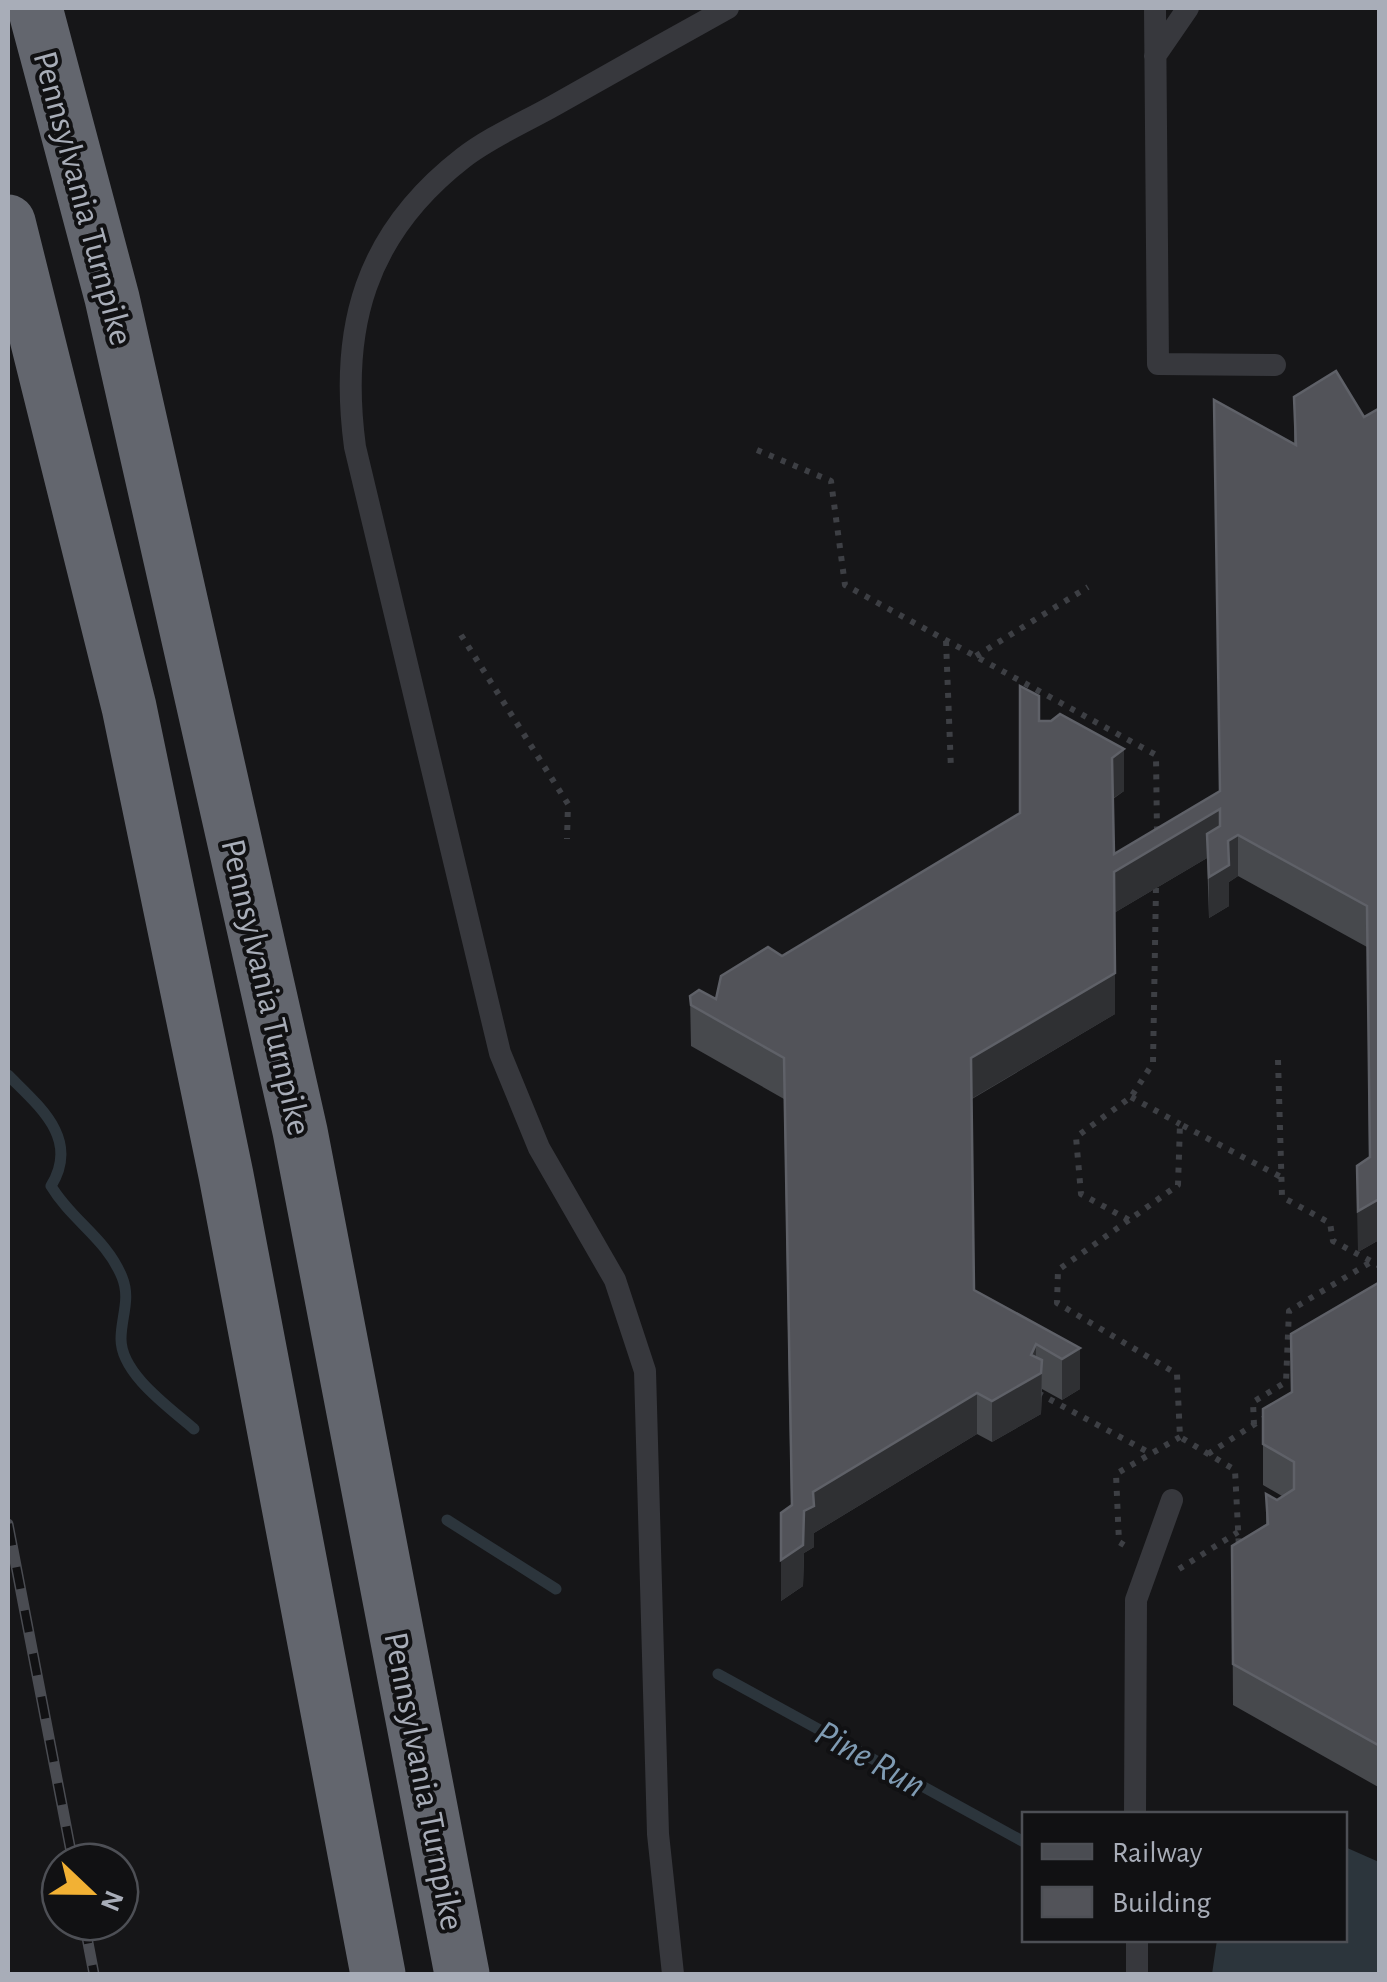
<svg xmlns="http://www.w3.org/2000/svg" width="1387" height="1982" viewBox="0 0 1387 1982" font-family="'Alegreya Sans',sans-serif">
	<style>
		.water { fill: #2c353c }
		.lines { fill: none; stroke-linecap: round; stroke-linejoin: round }
		.stream { stroke: #2c353c; stroke-width: 11 }
		.path { stroke: #3d3f44; stroke-width: 6; stroke-dasharray: 5 8; stroke-linecap: butt }
		.lane { stroke: #37383d; stroke-width: 22 }
		.highway { stroke: #63666e; stroke-width: 55 }
		.rail-casing { stroke: #4a4c52; stroke-width: 11 }
		.rail { stroke: #111113; stroke-width: 8; stroke-dasharray: 22; stroke-linecap: butt }
		.wall { fill: #47494d }
		.shaded-wall { fill: #2f3033 }
		.building { fill: #525359; stroke: #5f6168; stroke-width: 2.5 }
		.labels { text-anchor: middle; stroke-width: 8; stroke-linejoin: round; paint-order: stroke }
		.street-label { font-size: 35px; fill: #a8adb8; stroke: #111113 }
		.water-label { font-size: 38px; font-style: italic; fill: #7f9bb3; stroke: #111113 }
	</style>
	<rect width="100%" height="100%" fill="#161618"/>
	<path class="water" d="M1345,1847L1379,1862V1974H1212L1217,1940H1344Z"/>
	<g class="lines">
		<path class="stream" d="M8,1075C40,1107 80,1139 51,1186C72,1221 106,1238 122,1277C131,1299 121,1317 121,1339C121,1374 170,1408 194,1429
			M447,1520L556,1589
			M718,1674L1024,1842"/>
		<path class="path" d="M757,450L831,481L845,585L1156,755L1157,833
			M461,635L568,804L567,839
			M946,641L951,770
			M976,656L1088,587
			M1156,888L1153,1063L1131,1097L1076,1137L1081,1194L1129,1220L1178,1185L1180,1124L1281,1177
			M1278,1060L1282,1197L1330,1223L1333,1241L1380,1266
			M1131,1097L1180,1124
			M1129,1220L1058,1270L1057,1303L1177,1374L1180,1437L1235,1470L1239,1548
			M1038,1393L1150,1453
			M1254,1425L1253,1402L1286,1382L1289,1311L1371,1262
			M1208,1454L1269,1415
			M1124,1545L1119,1542L1116,1474L1180,1437
			M1179,1569L1238,1532"/>
		<path class="lane" d="M1155,8L1158,364L1275,365
			M1155,56L1188,8
			M1135,1814L1136,1600L1172,1500
			M1137,1940V1974
			M673,1974L658,1834L645,1371L615,1280L539,1148L500,1053L355,447C339,328 365,234 463,158C490,137 525,122 555,105C613,72 670,40 728,8"/>
		<path class="highway" d="M35,8L112,298L300,1131L462,1974
			M8,222L129,707L226,1175L378,1974"/>
		<defs>
			<path id="rail" d="M8,1524L73,1862
				M84,1922L94,1974"/>
		</defs>
		<use href="#rail" class="rail-casing"/>
		<use href="#rail" class="rail"/>
	</g>
	<path class="wall" d="M1294,397L1364,417L1380,408L1379,1240L1358,1252L1357,1166L1369,1157L1367,947L1238,876L1229,882V906L1209,918L1207,858L1114,913L1115,1014L972,1099L974,1290L1080,1348V1389L1062,1400L1042,1389L1041,1414L992,1442L977,1434L814,1533V1547L804,1553L803,1586L781,1601V1513L791,1506L784,1099L691,1046L690,996L716,999L782,956L1020,813L1039,721L1124,791L1113,799L1114,854L1219,792L1294,444Z
		M1380,1282V1788L1233,1705L1232,1546L1266,1525V1494L1277,1500L1282,1496L1263,1485V1409L1291,1392Z"/>
	<path class="shaded-wall" d="M1124,749V791L1112,799V758Z
		M1220,809V850L1207,834V858L1114,913V872Z
		M1238,835V876L1229,882V906L1209,918V877L1228,841Z
		M1115,973V1014L971,1099V1058Z
		M1380,1174L1379,1240L1358,1252V1211Z
		M1036,1344V1376L1042,1360L1041,1414L992,1442V1401Z
		M1080,1348V1389L1062,1400V1359Z
		M977,1393V1434L814,1533V1547L804,1553L803,1586L781,1601V1560L813,1492Z"/>
	<path class="building" d="M1336,371L1364,417L1380,408L1379,1199L1358,1211L1357,1166L1370,1157L1367,906L1238,835L1228,841L1229,865L1209,877L1207,834L1220,826V809L1114,872L1115,973L971,1058L974,1290L1080,1348L1062,1359L1036,1344L1031,1355L1042,1360L1041,1373L992,1401L977,1393L813,1492L814,1506L804,1511L803,1545L781,1560V1513L792,1505L784,1058L691,1005L690,996L699,990L716,999L721,976L768,947L782,956L1020,813V686L1039,696V721H1051L1060,714L1124,749L1112,758L1114,854L1220,791L1214,400L1296,445L1294,397Z
		M1380,1282V1746L1233,1664L1232,1546L1268,1524L1266,1494L1277,1500L1294,1489V1462L1263,1444V1409L1292,1392L1291,1334Z"/>
	<g class="labels">
		<g class="street-label">
			<text transform="translate(84 198) rotate(75)" y="12">Pennsylvania Turnpike</text>
			<text transform="translate(267 987) rotate(77)" y="12">Pennsylvania Turnpike</text>
			<text transform="translate(425 1781) rotate(79)" y="12">Pennsylvania Turnpike</text>
		</g>
		<g class="water-label">
			<text transform="translate(871 1758) rotate(29)" y="13">Pine Run</text>
		</g>
	</g>
	<rect width="1387" height="1982" fill="none" stroke="#a8adb8" stroke-width="20"/>
	<rect x="1022" y="1812" width="325" height="130" fill="#111113" stroke="#4d4f55" stroke-width="2.5"/>
	<rect x="1042" y="1844" width="50" height="15" fill="#4a4c52" stroke="#4d4f55" stroke-width="2.5"/>
	<text x="1112" y="1862" font-size="30" fill="#a8adb8">Railway</text>
	<rect x="1042" y="1887" width="50" height="30" fill="#525359" stroke="#4d4f55" stroke-width="2.5"/>
	<text x="1112" y="1912" font-size="30" fill="#a8adb8">Building</text>
	<g transform="translate(90 1892) rotate(112)"><circle r="48" fill="#111113" stroke="#4d4f55" stroke-width="2.5"/>
	<path d="M0-8L18 38L0 25L-18 38Z" fill="#f2b134"/>
	<text y="-15" font-size="28" font-weight="bold" text-anchor="middle" fill="#a8adb8">N</text>
	</g>
</svg>
